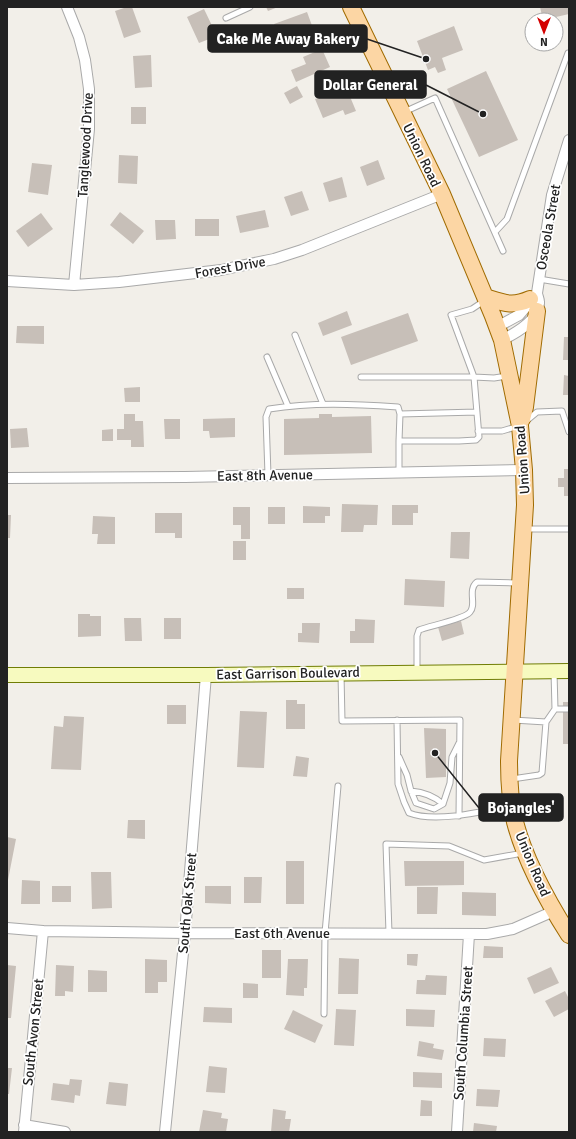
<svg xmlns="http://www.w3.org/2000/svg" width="576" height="1139" viewBox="0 0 576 1139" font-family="Signika,sans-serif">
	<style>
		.building { fill: #c7bfb8 }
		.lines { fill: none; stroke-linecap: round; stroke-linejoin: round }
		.service-casing { stroke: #a9a9a9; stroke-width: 7 }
		.minor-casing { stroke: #a9a9a9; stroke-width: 12 }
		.secondary-casing { stroke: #707d05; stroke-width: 16 }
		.primary-casing { stroke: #a06b00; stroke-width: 18 }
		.service { stroke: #fff; stroke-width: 5 }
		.minor { stroke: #fff; stroke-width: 10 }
		.secondary { stroke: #f7fabf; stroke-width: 14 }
		.primary { stroke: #fcd6a4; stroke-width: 16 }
		.labels { text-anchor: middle; stroke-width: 3.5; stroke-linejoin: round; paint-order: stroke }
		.street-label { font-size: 14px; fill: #222; stroke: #fff }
		.leader { fill: none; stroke: #222; stroke-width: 1.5 }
		.callout-dot { fill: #222; stroke: #fff; stroke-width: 1.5 }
		.callout { fill: #222; stroke: #222; stroke-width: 1.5 }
		.callout-label { font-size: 15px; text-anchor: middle; font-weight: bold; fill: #fff }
	</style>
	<rect width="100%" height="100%" fill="#f2efe9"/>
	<path class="building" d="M127,7H132L141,32L124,38L115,11Z
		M266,7H278L268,11Z
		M540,7H569V14L543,20Z
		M204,9L217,36L199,43L187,17Z
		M307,12L314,31L281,43L274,24Z
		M454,26L463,50L442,58L446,70L438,73L435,67L428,70L417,41Z
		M322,49L330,67L296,82L291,70L306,64L303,57Z
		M151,55L152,87L135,88L133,56Z
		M486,71L518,140L479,157L447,89Z
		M297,86L303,97L290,104L284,93Z
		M346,87L356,111L345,115L343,110L323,118L315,99Z
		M131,107H146V124H131Z
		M119,155L138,156L137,184L118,183Z
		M378,160L385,179L367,186L360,167Z
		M32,163L52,165L48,195L28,192Z
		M342,177L347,197L329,202L323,183Z
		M302,191L309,210L291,216L284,197Z
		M265,210L269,227L240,233L236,216Z
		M120,212L144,231L133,244L110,225Z
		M41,213L53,229L28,247L16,231Z
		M195,219H219V236H195Z
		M155,220H175L176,239L156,240Z
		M347,311L352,325L323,336L318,323Z
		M408,313L418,341L351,365L341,337Z
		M17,326H44V344L16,343Z
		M564,337H569V360H563Z
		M564,375L569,376V395H563Z
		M140,387V402H125L124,388Z
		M124,414H135V421H143L144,447H131V440H117V429H124Z
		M319,414H332V417L371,416L372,453L284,455V419L319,418Z
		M235,418V437L210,438L209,431H203V419Z
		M164,419H180V439H165Z
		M27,428L29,447L11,448L10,429Z
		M113,429V441H102V430Z
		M564,469H569V496H564V487H558V478H564Z
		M342,504L378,505L377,525H364L363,532H341Z
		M392,505H418V513H413V525H392Z
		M303,506L330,507V516H325V523H303Z
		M233,507H250V539H241V525H233Z
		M268,507H285V524H268Z
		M155,513H182V538H175V533H155Z
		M7,515H11L10,538H7Z
		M93,516L115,517V544H97L98,534H92Z
		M451,532H470L469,559L450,558Z
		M233,541H246V560H233Z
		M405,579L445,581L444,607L404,605Z
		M287,588H304V599H287Z
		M78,614H90V616H101V636L78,637Z
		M124,618H141L142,641H125Z
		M164,618H181V639H164Z
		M355,619L375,620L374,643H350V631H355Z
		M461,621L464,634L442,641L438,627Z
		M302,623H320L319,643L298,642V633H302Z
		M286,700H297V704H305V729H286Z
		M563,702H569V744H563Z
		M167,705H186V724H167Z
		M240,711L267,712L264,768L237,767Z
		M64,716L84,717L81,770L51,769L54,726L63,727Z
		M424,728L446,729V777L426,778Z
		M296,756L309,758L307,777L293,776Z
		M128,820H145V839L127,838Z
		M7,837L16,839L8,880H7Z
		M286,861H304V904H286Z
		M404,861H464V885L405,886Z
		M91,872H111L112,908L92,909Z
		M244,877H262L261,903H244Z
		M22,880L40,881V904H21Z
		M52,886H71V902H52Z
		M205,886H231V904L205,903Z
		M417,887H438L437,914H417Z
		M462,892L496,893V916L462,915Z
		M484,946L503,947V958H483Z
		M262,950H281V978H262Z
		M407,954H418L417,966L407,965Z
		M339,958L359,959L358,994H338Z
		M145,959L167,960V982H158V993H145Z
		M288,959H308L307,988H304V996L286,995Z
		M7,965L16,966L11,1018H7Z
		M56,965L74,966L73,992L65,991V996H55Z
		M551,967L559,983L534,994L527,978Z
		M88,970L107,971V992H88Z
		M426,975L447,976L446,995L416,994L417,980H425Z
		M243,983L258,984V998H243Z
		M565,991L569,999V1009L554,1017L545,1001Z
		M204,1007L232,1008V1023L203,1022Z
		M336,1009L356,1010L354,1046L334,1045Z
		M406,1009L435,1010L434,1027L406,1026Z
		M293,1010L323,1025L315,1043L284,1029Z
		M484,1038L506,1039L505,1057L483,1056Z
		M419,1041L434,1044L433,1048L444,1050L442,1060L417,1056Z
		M209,1066L227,1068L225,1093L206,1092Z
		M7,1068H12L9,1094H7Z
		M413,1072L442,1073V1088L413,1087Z
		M70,1079L82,1080L80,1096L75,1095L74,1103L51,1100L53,1083L69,1085Z
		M109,1082L128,1084L126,1106L106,1104Z
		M477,1089L500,1090L498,1107L476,1106Z
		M421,1100L432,1101V1116H420Z
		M273,1109L286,1111L285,1119H291L289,1132H271Z
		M203,1110L222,1113L221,1118L228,1119L226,1132H199Z
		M474,1123L497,1126L496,1132H473Z"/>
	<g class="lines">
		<defs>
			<path id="service" d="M226,18L250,7
				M404,112L435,98L503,251
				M495,232L507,219L568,53L569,54
				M539,279L569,284
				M295,335L323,404
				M267,357L288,406
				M361,377H474L494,378L507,376
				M400,414L477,412
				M525,422L537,412L562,411L569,432
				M478,431H502L519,426
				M399,473V441H459L476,440L479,437L474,377L451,315L472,309L484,301
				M268,475L266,417L269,409C312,402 355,404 398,407L400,414L399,441
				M526,529H569
				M417,671V636L419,630C429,626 465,619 470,612C477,604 467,590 477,582L518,583
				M554,672L555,709H569
				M341,674L342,721L460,720L459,816
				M397,720L398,784L404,802L409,813C435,823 481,812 509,806
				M546,722L555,709
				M399,757L407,775L411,791L416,803L434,809L443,804L450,783L452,757L459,743
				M512,779L539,775L542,773L546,722L513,720
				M411,791C422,792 434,796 443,804
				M389,933L386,844L449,846L484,860L523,853
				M324,1014L325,933L338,786"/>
			<path id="minor" d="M67,7L79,37L85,60L89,89V129L74,285
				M7,281L74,285L119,282L221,270L274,259L302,250L442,194
				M497,327L519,315L525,308L531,298
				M502,340C516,333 540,320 539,302C539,299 537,295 537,293L552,195L569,140
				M7,478L185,477L524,470
				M7,928L43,931L185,933L487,934L513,929L554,911
				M24,1125L65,1132
				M24,1132L43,931
				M165,1132L185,933L206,675
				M457,1132L469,934"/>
			<path id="secondary" d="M7,675H206L569,671"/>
			<path id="primary" d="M351,7L442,194L493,316L502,340L520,426L524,470L525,505L509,761C509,782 510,802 515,822C525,860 548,902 569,935
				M485,297C504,303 512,307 530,299
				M522,419L525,407L537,311"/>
		</defs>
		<use href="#service" class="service-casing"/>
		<use href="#minor" class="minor-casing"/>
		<use href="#secondary" class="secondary-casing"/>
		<use href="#primary" class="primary-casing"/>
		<use href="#service" class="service"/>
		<use href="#minor" class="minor"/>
		<use href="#secondary" class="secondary"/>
		<use href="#primary" class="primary"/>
	</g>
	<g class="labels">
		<g class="street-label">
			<text transform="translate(85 145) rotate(-87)" y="5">Tanglewood Drive</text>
			<text transform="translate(422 155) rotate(64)" y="5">Union Road</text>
			<text transform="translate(548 227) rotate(-80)" y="5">Osceola Street</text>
			<text transform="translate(230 267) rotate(-10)" y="5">Forest Drive</text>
			<text transform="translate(522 460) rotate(-94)" y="5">Union Road</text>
			<text transform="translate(265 475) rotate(-1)" y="5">East 8th Avenue</text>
			<text transform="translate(288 673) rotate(-1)" y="5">East Garrison Boulevard</text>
			<text transform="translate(533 864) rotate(67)" y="5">Union Road</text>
			<text transform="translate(187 903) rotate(-85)" y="5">South Oak Street</text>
			<text x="282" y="938">East 6th Avenue</text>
			<text transform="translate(33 1032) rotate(-84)" y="5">South Avon Street</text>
			<text transform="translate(463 1033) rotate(-86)" y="5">South Columbia Street</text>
		</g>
	</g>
	<path class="leader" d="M426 59L367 39M483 114L426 85M435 753L479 808"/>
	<g class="callout-dot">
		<circle cx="426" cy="59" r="4"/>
		<circle cx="483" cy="114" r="4"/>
		<circle cx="435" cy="753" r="4"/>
	</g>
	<g class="callout">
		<rect x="208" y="25" width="159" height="27" rx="4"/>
		<rect x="315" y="71" width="111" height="27" rx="4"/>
		<rect x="479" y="794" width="84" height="27" rx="4"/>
	</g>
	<g class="callout-label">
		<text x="288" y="44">Cake Me Away Bakery</text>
		<text x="370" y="90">Dollar General</text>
		<text x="521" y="813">Bojangles'</text>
	</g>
	<rect width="576" height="1139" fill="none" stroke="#222222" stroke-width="16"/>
	<g transform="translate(544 32) rotate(180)"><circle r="19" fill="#ffffff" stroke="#a7a7a7"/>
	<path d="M0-3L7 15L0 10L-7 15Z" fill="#d40000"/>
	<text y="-6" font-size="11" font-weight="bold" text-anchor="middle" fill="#222222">N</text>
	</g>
</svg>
